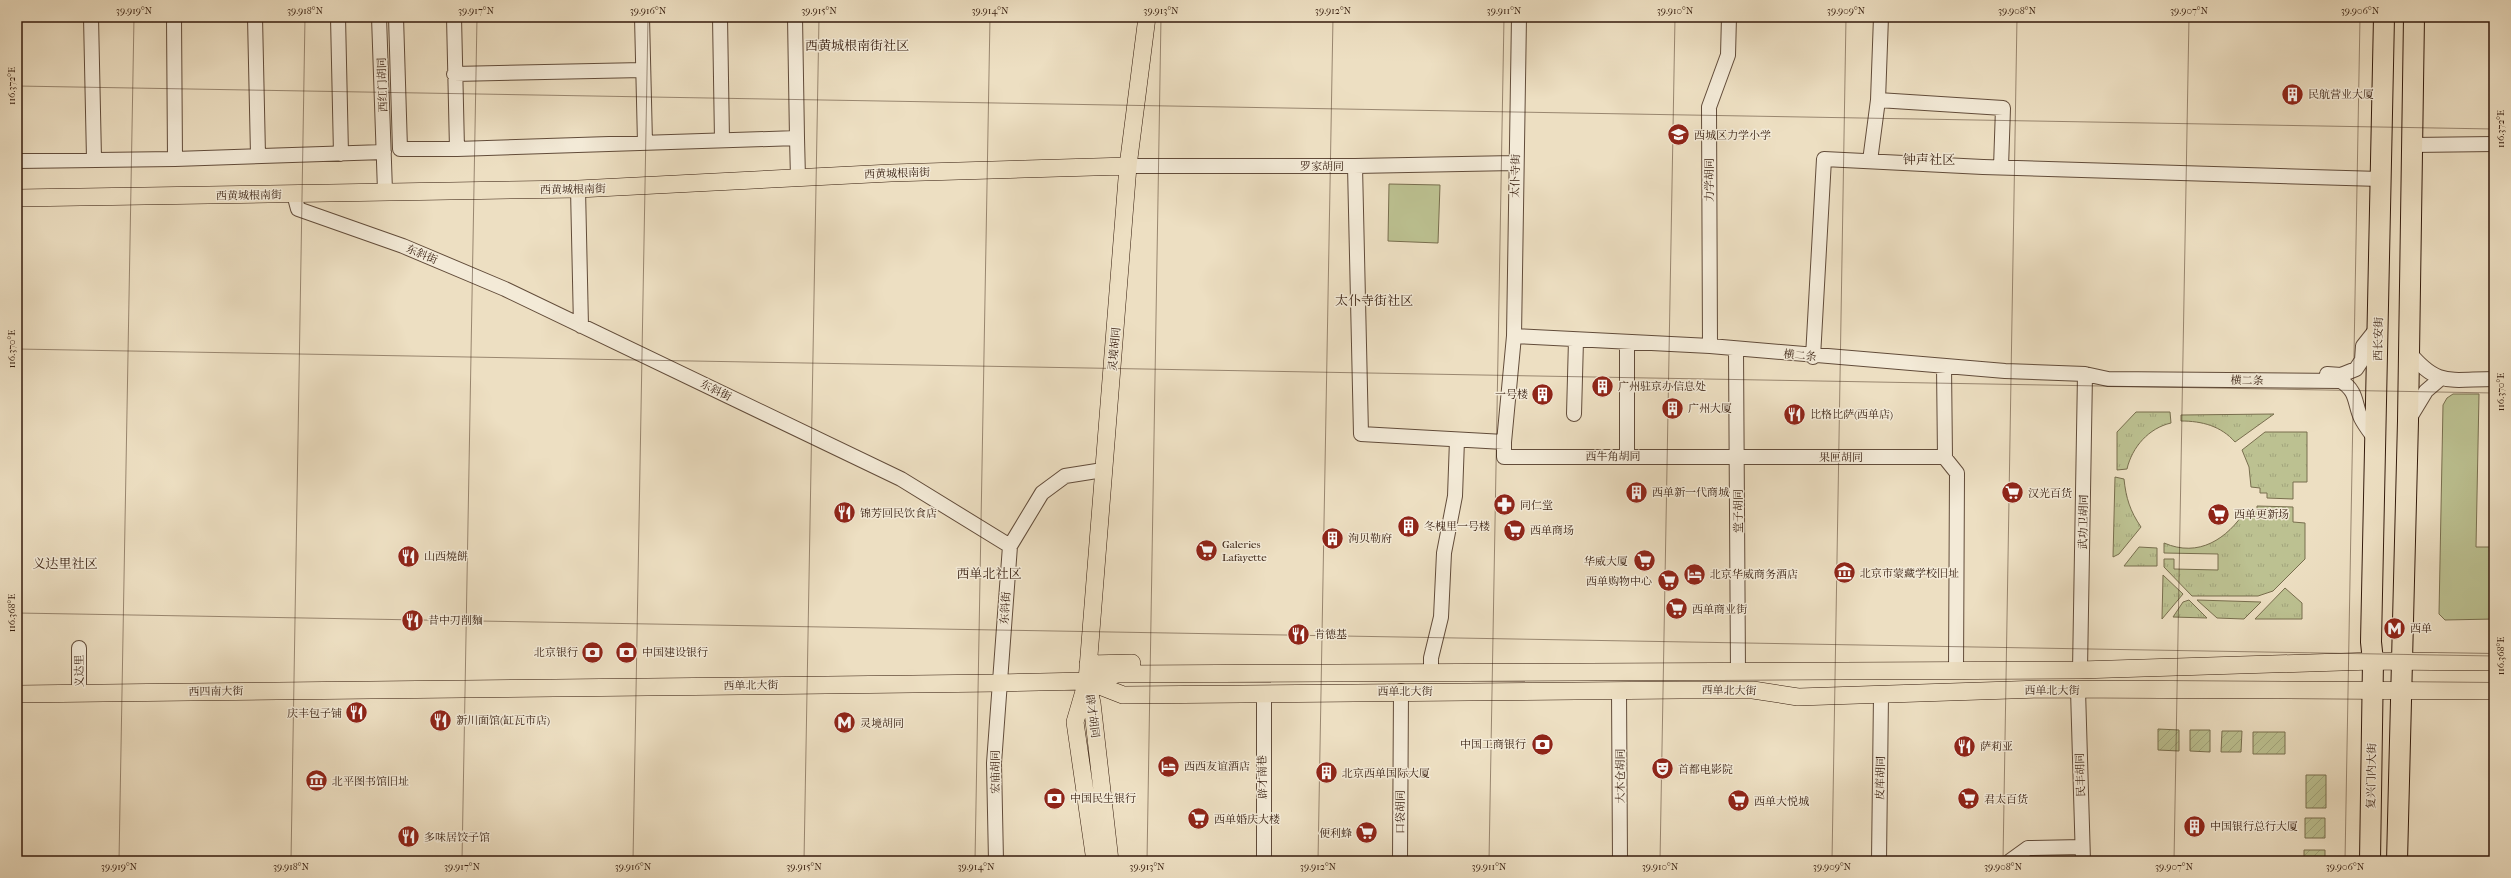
<svg xmlns="http://www.w3.org/2000/svg" width="2511" height="878" viewBox="0 0 2511 878" font-family="'IM FELL French Canon','Noto Serif SC',serif">
	<style>
		.grass { fill: url(#grass-tufts); stroke: #786e4e }
		.park { fill: #bcc191; stroke: #786e4e }
		.garden { fill: url(#garden-furrows); stroke: #786e4e }
		.lines { fill: none; stroke-linecap: round; stroke-linejoin: round }
		.minor-casing { stroke: #624c3a; stroke-width: 16 }
		.major-casing { stroke: #341b0c; stroke-width: 18 }
		.highway-casing { stroke: #341b0c; stroke-width: 22 }
		.minor { stroke: #f3ead7; stroke-width: 14 }
		.major { stroke: #eddfc2; stroke-width: 17 }
		.highway { stroke: #eddfc2; stroke-width: 20 }
		.ticks { fill: none; stroke: #341b0c; stroke-width: 1; stroke-opacity: 0.45 }
		.labels { text-anchor: middle; stroke-width: 3; stroke-linejoin: round; paint-order: stroke }
		.street-label { font-size: 11px; fill: #341b0c; stroke: #f3ead7 }
		.poi-label { font-size: 11px; fill: #341b0c; stroke: #f3ead7; text-anchor: start }
		.quarter-label { font-size: 13px; fill: #341b0c; stroke: #f3ead7 }
		.neatline { fill: none; stroke: #341b0c; stroke-width: 1.5 }
		.ticks-label { font-size: 10px; text-anchor: middle; fill: #341b0c }
	</style>
	<defs>
		<pattern id="grass-tufts" width="24" height="20" patternUnits="userSpaceOnUse"><rect width="24" height="20" fill="#bcc191"/><path d="M3 7l-1-3M5 7V3M7 7l1-3M15 17l-1-3M17 17v-4M19 17l1-3" fill="none" stroke="#a2a57c"/></pattern>
		<pattern id="garden-furrows" width="10" height="10" patternUnits="userSpaceOnUse"><rect width="10" height="10" fill="#bcc191"/><path d="M-1 1l2-2M0 10L10 0M9 11l2-2" fill="none" stroke="#a2a57c"/></pattern>
	</defs>
	<rect width="100%" height="100%" fill="#eddfc2"/>
	<filter id="stains"><feTurbulence type="fractalNoise" baseFrequency=".005" numOctaves="4"/><feColorMatrix values="0 0 0 0 .2 0 0 0 0 .09 0 0 0 0 .02 0 0 0 .5 -.17"/></filter>
	<radialGradient id="worn" r=".72"><stop offset=".6" stop-color="#630" stop-opacity="0"/><stop offset="1" stop-color="#630" stop-opacity=".3"/></radialGradient>
	<path class="grass" d="M2136,412H2170L2171,423C2149,428 2132,447 2127,469L2117,470V432Z
		M2274,414L2235,442C2221,426 2202,421 2181,421V415Z
		M2265,432H2307V482H2293V499L2267,498V493H2260V488L2251,487L2249,467L2242,450Z
		M2115,477L2124,479C2126,498 2130,511 2141,527L2119,554L2113,557Z
		M2257,506L2293,507V522L2305,523V559L2273,591L2258,596H2192L2164,567V559H2174V569L2218,570V554L2164,553V543C2199,558 2227,539 2246,510L2257,511Z
		M2139,547L2157,548V566H2124Z
		M2163,575L2183,594L2162,619Z
		M2285,588L2302,603V619H2255Z
		M2189,600L2207,618L2173,617L2183,602Z
		M2197,600L2261,602L2244,619L2217,618Z"/>
	<path class="park" d="M1389,184L1440,185L1438,243L1388,241Z
		M2453,394H2479L2476,547H2494V619L2445,620L2439,614L2443,405L2447,398Z"/>
	<path class="garden" d="M2158,729L2179,730V751L2158,750Z
		M2190,730H2210V752L2190,751Z
		M2222,731H2242L2241,752H2221Z
		M2253,732H2285V754H2253Z
		M2306,775H2326V808H2306Z
		M2305,818H2325V838H2305Z
		M2304,850H2325V861H2304Z"/>
	<g class="lines">
		<defs>
			<path id="minor" d="M91,17L94,159
				M174,17L175,159
				M255,17L258,155
				M338,17L341,154
				M379,17L385,191
				M396,17L400,149H457L797,138L795,17
				M454,17L457,149
				M642,17L645,143
				M720,17L722,140
				M454,74L643,70
				M1878,100L2003,108L2001,167
				M797,138L798,178
				M2412,145L2494,144
				M17,161L175,159L384,152
				M1870,161L1878,100L1881,17
				M1128,166H1355L1515,163
				M1355,166L1361,434L1504,442L1514,336L1519,17
				M578,189L581,326
				M294,194L298,209L403,246L505,289L901,479L1010,546L994,763L996,861
				M1514,336L1710,346L2005,371L2085,374L2108,379L2341,381C2358,392 2354,403 2361,418C2365,426 2371,433 2375,439
				M1710,346L1709,107L1728,55L1729,17
				M1736,350L1738,672
				M2408,351C2438,388 2450,379 2494,379
				M1813,357L1824,159L1983,167L2380,179
				M1944,366L1945,458L1957,473L1956,671
				M2327,374L2341,375L2356,369L2362,360L2363,346L2378,327
				M1574,414L1576,340
				M2409,419L2426,391L2440,379
				M1504,442V457H1945
				M1627,454V343
				M1010,546L1042,493L1065,476L1103,470
				M79,648V693
				M2080,670L2085,374
				M1431,672V658L1441,617L1444,553L1455,496L1457,440
				M1619,690L1620,861
				M2078,690L2083,861
				M1264,861V693
				M1400,861L1401,691
				M1879,861L1881,695
				M2010,861L2028,848L2082,847"/>
			<path id="major" d="M17,198L578,189L891,173L1128,166
				M1088,664L1132,663
				M1087,681L1123,695L1680,690H1753L1798,697L2042,689L2494,691
				M1087,682L1092,703L1110,861
				M17,694L999,683L1087,681L1118,674L2080,670L2373,661L2494,662
				M1095,861L1075,722L1087,681L1128,166L1147,17"/>
			<path id="highway" d="M2370,861L2373,661L2371,642L2384,17
				M2397,861L2408,421L2414,17"/>
		</defs>
		<use href="#minor" class="minor-casing"/>
		<use href="#major" class="major-casing"/>
		<use href="#highway" class="highway-casing"/>
		<use href="#minor" class="minor"/>
		<use href="#major" class="major"/>
		<use href="#highway" class="highway"/>
	</g>
	<path class="ticks" d="M17,86L2494,129M17,349L2494,393M17,613L2494,656M119,861L134,17M291,861L305,17M462,861L477,17M633,861L648,17M804,861L819,17M975,861L990,17M1147,861L1161,17M1318,861L1333,17M1489,861L1504,17M1660,861L1675,17M1832,861L1846,17M2003,861L2017,17M2174,861L2189,17M2345,861L2360,17"/>
	<defs>
		<symbol id="building-disc" viewBox="-11 -11 22 22"><circle r="9.5" fill="#8f2418" stroke="#f3ead7"/><path d="M-4-6H4V6H1V3H-1V6H-4ZM-2.5-4.3h1.7v1.8h-1.7ZM.8-4.3h1.7v1.8H.8ZM-2.5-1h1.7V.8h-1.7ZM.8-1h1.7V.8H.8Z" fill="#fff"/></symbol>
		<symbol id="school-disc" viewBox="-11 -11 22 22"><circle r="9.5" fill="#8f2418" stroke="#f3ead7"/><path d="M0-5L7-2L0 1L-7-2ZM-4 1L0 2.5L4 1V4Q0 6-4 4Z" fill="#fff"/></symbol>
		<symbol id="restaurant-disc" viewBox="-11 -11 22 22"><circle r="9.5" fill="#8f2418" stroke="#f3ead7"/><path d="M-5-6h1v4h1v-4h1v4h1v-4h1v5L-1.5 .5V6h-2V.5L-5-1ZM5-6V6H3V1.5H1.5Q1.5-4 5-6Z" fill="#fff"/></symbol>
		<symbol id="supermarket-disc" viewBox="-11 -11 22 22"><circle r="9.5" fill="#8f2418" stroke="#f3ead7"/><path d="M-6-5.5h2.5l.6 2H6L4.5 2H-2.5L-4.4-4H-6ZM-1.5 3.2a1.3 1.3 0 1 0 .1 0ZM3 3.2a1.3 1.3 0 1 0 .1 0Z" fill="#fff"/></symbol>
		<symbol id="pharmacy-disc" viewBox="-11 -11 22 22"><circle r="9.5" fill="#8f2418" stroke="#f3ead7"/><path d="M-2-6h4v4h4v4h-4v4h-4v-4h-4v-4h4Z" fill="#fff"/></symbol>
		<symbol id="museum-disc" viewBox="-11 -11 22 22"><circle r="9.5" fill="#8f2418" stroke="#f3ead7"/><path d="M0-6L6-3V-2H-6V-3ZM-5-1h2V3h-2ZM-1-1h2V3h-2ZM3-1h2V3H3ZM-6 4H6V6H-6Z" fill="#fff"/></symbol>
		<symbol id="hotel-disc" viewBox="-11 -11 22 22"><circle r="9.5" fill="#8f2418" stroke="#f3ead7"/><path d="M-6-4.5h1.5V1H6V5H4.5V3h-9V5H-6ZM-4 0a1.8 1.8 0 1 1 3.6 0ZM.5 0V-2.5h3Q6-2.5 6 0Z" fill="#fff"/></symbol>
		<symbol id="metro-disc" viewBox="-11 -11 22 22"><circle r="9.5" fill="#8f2418" stroke="#f3ead7"/><path d="M-5.5 5V-5H-3L0 0L3-5H5.5V5H3V-.5L0 4L-3-.5V5Z" fill="#fff"/></symbol>
		<symbol id="bank-disc" viewBox="-11 -11 22 22"><circle r="9.5" fill="#8f2418" stroke="#f3ead7"/><path d="M-6-4H6V4H-6ZM0-2.3a2.3 2.3 0 1 0 0 4.6a2.3 2.3 0 1 0 0-4.6Z" fill="#fff"/></symbol>
		<symbol id="theatre-disc" viewBox="-11 -11 22 22"><circle r="9.5" fill="#8f2418" stroke="#f3ead7"/><path d="M-5-5.5Q0-4 5-5.5V0Q5 5 0 6Q-5 5-5 0ZM-3.3-2.5H-1v1.5H-3.3ZM1-2.5H3.3v1.5H1ZM-2.8 1Q0 5.5 2.8 1Z" fill="#fff"/></symbol>
	</defs>
	<g fill-rule="evenodd">
		<use href="#building-disc" x="2280" y="82" width="25" height="25"/>
		<use href="#school-disc" x="1666" y="122" width="25" height="25"/>
		<use href="#building-disc" x="1590" y="374" width="25" height="25"/>
		<use href="#building-disc" x="1530" y="382" width="25" height="25"/>
		<use href="#building-disc" x="1660" y="396" width="25" height="25"/>
		<use href="#restaurant-disc" x="1782" y="402" width="25" height="25"/>
		<use href="#building-disc" x="1624" y="480" width="25" height="25"/>
		<use href="#supermarket-disc" x="2000" y="480" width="25" height="25"/>
		<use href="#pharmacy-disc" x="1492" y="492" width="25" height="25"/>
		<use href="#restaurant-disc" x="832" y="500" width="25" height="25"/>
		<use href="#supermarket-disc" x="2206" y="502" width="25" height="25"/>
		<use href="#building-disc" x="1396" y="514" width="25" height="25"/>
		<use href="#supermarket-disc" x="1502" y="518" width="25" height="25"/>
		<use href="#building-disc" x="1320" y="526" width="25" height="25"/>
		<use href="#supermarket-disc" x="1194" y="538" width="25" height="25"/>
		<use href="#restaurant-disc" x="396" y="544" width="25" height="25"/>
		<use href="#supermarket-disc" x="1632" y="548" width="25" height="25"/>
		<use href="#museum-disc" x="1832" y="560" width="25" height="25"/>
		<use href="#hotel-disc" x="1682" y="562" width="25" height="25"/>
		<use href="#supermarket-disc" x="1656" y="568" width="25" height="25"/>
		<use href="#supermarket-disc" x="1664" y="596" width="25" height="25"/>
		<use href="#restaurant-disc" x="400" y="608" width="25" height="25"/>
		<use href="#metro-disc" x="2382" y="616" width="25" height="25"/>
		<use href="#restaurant-disc" x="1286" y="622" width="25" height="25"/>
		<use href="#bank-disc" x="580" y="640" width="25" height="25"/>
		<use href="#bank-disc" x="614" y="640" width="25" height="25"/>
		<use href="#restaurant-disc" x="344" y="700" width="25" height="25"/>
		<use href="#restaurant-disc" x="428" y="708" width="25" height="25"/>
		<use href="#metro-disc" x="832" y="710" width="25" height="25"/>
		<use href="#bank-disc" x="1530" y="732" width="25" height="25"/>
		<use href="#restaurant-disc" x="1952" y="734" width="25" height="25"/>
		<use href="#hotel-disc" x="1156" y="754" width="25" height="25"/>
		<use href="#theatre-disc" x="1650" y="756" width="25" height="25"/>
		<use href="#building-disc" x="1314" y="760" width="25" height="25"/>
		<use href="#museum-disc" x="304" y="768" width="25" height="25"/>
		<use href="#bank-disc" x="1042" y="786" width="25" height="25"/>
		<use href="#supermarket-disc" x="1956" y="786" width="25" height="25"/>
		<use href="#supermarket-disc" x="1726" y="788" width="25" height="25"/>
		<use href="#supermarket-disc" x="1186" y="806" width="25" height="25"/>
		<use href="#building-disc" x="2182" y="814" width="25" height="25"/>
		<use href="#supermarket-disc" x="1354" y="820" width="25" height="25"/>
		<use href="#restaurant-disc" x="396" y="824" width="25" height="25"/>
	</g>
	<g class="labels">
		<g class="street-label">
			<text transform="translate(382 85) rotate(-92)" y="4">西红门胡同</text>
			<text x="1322" y="170">罗家胡同</text>
			<text transform="translate(897 173) rotate(-2)" y="4">西黄城根南街</text>
			<text transform="translate(1515 176) rotate(-89)" y="4">太仆寺街</text>
			<text transform="translate(1709 180) rotate(-90)" y="4">力学胡同</text>
			<text transform="translate(573 189) rotate(-1)" y="4">西黄城根南街</text>
			<text transform="translate(249 195) rotate(-1)" y="4">西黄城根南街</text>
			<text transform="translate(422 254) rotate(23)" y="4">东斜街</text>
			<text transform="translate(2378 339) rotate(-89)" y="4">西长安街</text>
			<text transform="translate(1114 349) rotate(-85)" y="4">灵境胡同</text>
			<text transform="translate(1800 355) rotate(5)" y="4">横二条</text>
			<text transform="translate(2247 380) rotate(1)" y="4">横二条</text>
			<text transform="translate(716 390) rotate(26)" y="4">东斜街</text>
			<text x="1613" y="460">西牛角胡同</text>
			<text x="1841" y="461">果匣胡同</text>
			<text transform="translate(1738 511) rotate(-90)" y="4">堂子胡同</text>
			<text transform="translate(2083 522) rotate(-89)" y="4">武功卫胡同</text>
			<text transform="translate(1005 608) rotate(-86)" y="4">东斜街</text>
			<text transform="translate(79 671) rotate(-91)" y="4">义达里</text>
			<text transform="translate(751 685) rotate(-1)" y="4">西单北大街</text>
			<text transform="translate(1729 690) rotate(1)" y="4">西单北大街</text>
			<text x="2052" y="694">西单北大街</text>
			<text transform="translate(216 691) rotate(-1)" y="4">西四南大街</text>
			<text x="1405" y="695">西单北大街</text>
			<text transform="translate(1093 716) rotate(82)" y="4">辟才胡同</text>
			<text transform="translate(995 772) rotate(-90)" y="4">宏庙胡同</text>
			<text transform="translate(2080 775) rotate(-92)" y="4">民丰胡同</text>
			<text transform="translate(1620 776) rotate(-90)" y="4">大木仓胡同</text>
			<text transform="translate(2371 776) rotate(-89)" y="4">复兴门内大街</text>
			<text transform="translate(1262 777) rotate(-91)" y="4">辟才南巷</text>
			<text transform="translate(1880 778) rotate(-89)" y="4">皮库胡同</text>
			<text transform="translate(1400 812) rotate(-90)" y="4">口袋胡同</text>
		</g>
		<g class="poi-label">
			<text x="2308" y="98">民航营业大厦</text>
			<text x="1694" y="139">西城区力学小学</text>
			<text x="1618" y="390">广州驻京办信息处</text>
			<text x="1528" y="398" text-anchor="end">一号楼</text>
			<text x="1688" y="412">广州大厦</text>
			<text x="1810" y="418">比格比萨(西单店)</text>
			<text x="1652" y="496">西单新一代商城</text>
			<text x="2028" y="497">汉光百货</text>
			<text x="1520" y="509">同仁堂</text>
			<text x="860" y="517">锦芳回民饮食店</text>
			<text x="2234" y="518">西单更新场</text>
			<text x="1424" y="530">冬槐里一号楼</text>
			<text x="1530" y="534">西单商场</text>
			<text x="1348" y="542">洵贝勒府</text>
			<text x="1222" y="548">Galeries<tspan x="1222" dy="13">Lafayette</tspan></text>
			<text x="424" y="560">山西燒餅</text>
			<text x="1628" y="565" text-anchor="end">华威大厦</text>
			<text x="1860" y="577">北京市蒙藏学校旧址</text>
			<text x="1710" y="578">北京华威商务酒店</text>
			<text x="1652" y="585" text-anchor="end">西单购物中心</text>
			<text x="1692" y="613">西单商业街</text>
			<text x="428" y="624">昔中刀削麵</text>
			<text x="2410" y="632">西单</text>
			<text x="1314" y="638">肯德基</text>
			<text x="578" y="656" text-anchor="end">北京银行</text>
			<text x="642" y="656">中国建设银行</text>
			<text x="342" y="717" text-anchor="end">庆丰包子铺</text>
			<text x="456" y="724">新川面馆(缸瓦市店)</text>
			<text x="860" y="727">灵境胡同</text>
			<text x="1526" y="748" text-anchor="end">中国工商银行</text>
			<text x="1980" y="750">萨莉亚</text>
			<text x="1184" y="770">西西友谊酒店</text>
			<text x="1678" y="773">首都电影院</text>
			<text x="1342" y="777">北京西单国际大厦</text>
			<text x="332" y="785">北平图书馆旧址</text>
			<text x="1070" y="802">中国民生银行</text>
			<text x="1984" y="803">君太百货</text>
			<text x="1754" y="805">西单大悦城</text>
			<text x="1214" y="823">西单婚庆大楼</text>
			<text x="2210" y="830">中国银行总行大厦</text>
			<text x="1352" y="837" text-anchor="end">便利蜂</text>
			<text x="424" y="841">多味居饺子馆</text>
		</g>
		<g class="quarter-label">
			<text x="857" y="50">西黄城根南街社区</text>
			<text x="1929" y="164">钟声社区</text>
			<text x="1374" y="305">太仆寺街社区</text>
			<text x="65" y="568">义达里社区</text>
			<text x="989" y="578">西单北社区</text>
		</g>
	</g>
	<rect width="2511" height="878" fill="none" stroke="#eddfc2" stroke-width="44"/>
	<rect x="22" y="22" width="2467" height="834" class="neatline"/>
	<g class="ticks-label">
		<text x="134" y="14">39.919°N</text>
		<text x="305" y="14">39.918°N</text>
		<text x="476" y="14">39.917°N</text>
		<text x="648" y="14">39.916°N</text>
		<text x="819" y="14">39.915°N</text>
		<text x="990" y="14">39.914°N</text>
		<text x="1161" y="14">39.913°N</text>
		<text x="1333" y="14">39.912°N</text>
		<text x="1504" y="14">39.911°N</text>
		<text x="1675" y="14">39.910°N</text>
		<text x="1846" y="14">39.909°N</text>
		<text x="2017" y="14">39.908°N</text>
		<text x="2189" y="14">39.907°N</text>
		<text x="2360" y="14">39.906°N</text>
		<text transform="translate(11 86) rotate(-90)" y="4">116.372°E</text>
		<text transform="translate(2500 129) rotate(-90)" y="4">116.372°E</text>
		<text transform="translate(11 349) rotate(-90)" y="4">116.370°E</text>
		<text transform="translate(2500 392) rotate(-90)" y="4">116.370°E</text>
		<text transform="translate(11 613) rotate(-90)" y="4">116.368°E</text>
		<text transform="translate(2500 656) rotate(-90)" y="4">116.368°E</text>
		<text x="119" y="870">39.919°N</text>
		<text x="291" y="870">39.918°N</text>
		<text x="462" y="870">39.917°N</text>
		<text x="633" y="870">39.916°N</text>
		<text x="804" y="870">39.915°N</text>
		<text x="976" y="870">39.914°N</text>
		<text x="1147" y="870">39.913°N</text>
		<text x="1318" y="870">39.912°N</text>
		<text x="1489" y="870">39.911°N</text>
		<text x="1660" y="870">39.910°N</text>
		<text x="1832" y="870">39.909°N</text>
		<text x="2003" y="870">39.908°N</text>
		<text x="2174" y="870">39.907°N</text>
		<text x="2345" y="870">39.906°N</text>
	</g>
	<rect width="100%" height="100%" filter="url(#stains)"/>
	<rect width="100%" height="100%" fill="url(#worn)"/>
</svg>
